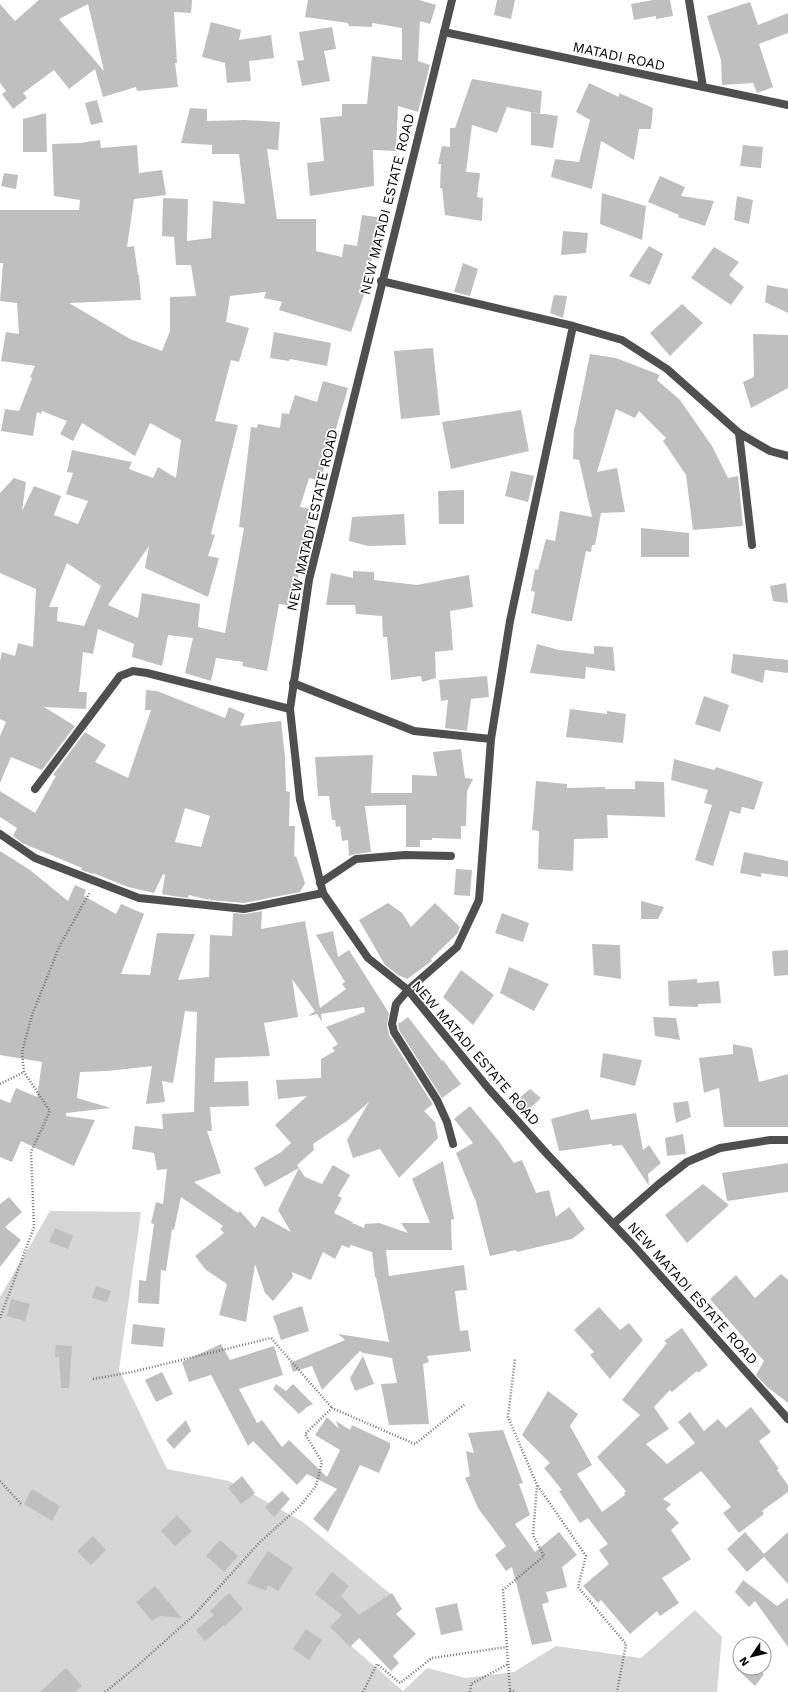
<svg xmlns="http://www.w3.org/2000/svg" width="788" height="1692" viewBox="0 0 788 1692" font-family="'Work Sans',sans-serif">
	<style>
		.green { fill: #d6d6d6 }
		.building { fill: #bfbfbf; fill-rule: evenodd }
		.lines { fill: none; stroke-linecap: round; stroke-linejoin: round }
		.path { stroke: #717171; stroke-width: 2.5; stroke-dasharray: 1 2; stroke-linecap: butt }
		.minor { stroke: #4f4f4f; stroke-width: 8 }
		.tertiary { stroke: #4f4f4f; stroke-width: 8 }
		.labels { text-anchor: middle; stroke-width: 3.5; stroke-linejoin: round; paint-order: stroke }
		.street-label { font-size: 14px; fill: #000; stroke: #fff }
	</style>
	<rect width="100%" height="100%" fill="#fff"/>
	<path class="green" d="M50,1211L141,1212L119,1370L167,1469L229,1481L303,1522L393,1596L350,1645L403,1691L427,1668L466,1678L514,1672L556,1646L641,1658L695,1610L722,1637L717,1692H0V1297Z"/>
	<path class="building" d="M39,0H192L191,13L174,12L177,63H175L178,87L137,91L136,87L103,97L95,69L69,89L54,70L23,93L27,98L13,109L2,94L6,91L0,83V4L15,21ZM88,4L104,71L59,19Z
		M308,0H419L436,5L430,24L420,21L418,61L430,65L418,112L398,106L396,151L373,150L374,186L310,196L307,163L324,161L320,118L342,116V104H367L372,56L402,60V28L372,23V27L349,26L348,23L305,17Z
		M497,0H515L511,19L494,15Z
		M653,0H670L673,16L656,19V16L634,20L631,4Z
		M750,2L758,25L788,13V33L759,44L773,87L757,93L753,83L722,85L721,60L707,16Z
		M211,22L241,30L239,40L271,35L274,58L249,61L251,81L227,83L225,63L202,57Z
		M332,27L336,49L324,51L330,81L302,86L297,61L304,60L299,32Z
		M472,79L542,91L540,114L507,107L497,133L472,125L466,172L480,173L477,197L483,198L482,221L445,215L442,188H440L441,164H438L442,146L450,147V128H455Z
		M589,83L619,97V93L653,108L651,129H639L634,160L601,141L592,189L551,177L555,159L579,162L590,120L576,112Z
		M97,100L103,122L91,125L85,103Z
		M190,108L207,109V121L245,120L280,122L278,150L267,149L277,219H316V251L342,257L344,244L357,246L362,215L383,218L378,246H374L370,268L373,269L351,332L279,310L282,302L264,298L266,292L230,296L226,322L249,328L239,362L231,360L215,421L238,425L211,534L215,535L208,556L219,558L208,597L145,568L149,546L108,605L138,618L142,593L200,604L198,627L225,633L244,528L239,527L251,427L257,428L258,424L280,428L282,413L289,414L295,395L317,402L323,381L348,388L335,432H332L321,481L309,478L300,507L311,509L307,529L310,530L304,559L301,558L294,606L279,604L267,671L242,666L243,662L216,658L211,681L185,673L193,638L168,635L162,666L132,657L134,644L98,629L93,654L83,652L79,692H87L86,709L44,707L75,726L42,770L11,757L0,783V736L6,722L0,719V661L2,652L15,656L18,643L33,647L36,589L0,573V493L14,478L26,482L22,511L34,486L61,496L54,515L78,524L88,501L66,494L73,473L67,472L72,450L132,462L129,469L153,478L158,467L176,478L181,440L150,423L135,456L82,423L73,441L60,434L67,421L42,411L41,414L37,412L33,436L1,431L5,409L19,411L32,378L30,377L35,366L1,361L6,332L19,334L17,303L0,301L3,263H0V210H79L80,200L54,196L52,144L80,143L100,140L101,148L137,145L139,173L162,170L166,195L134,199L127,247L134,246L138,275H139L141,300L69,303L130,339L162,351L170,331V297L196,296L191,265H176L174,237L162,236L163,198L188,199L187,241L211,238L213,201L245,204L239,154H212V145L181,143ZM67,563L101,586L84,626L57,621L58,607H49Z
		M531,112L558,116L553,148L531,145Z
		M46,113L47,152H23V119Z
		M743,145L763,147L761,168L740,166Z
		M4,173L18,175L16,189L1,186Z
		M660,176L685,187L681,196L714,201L705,226L678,217L679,215L648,202Z
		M602,193L646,206L642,240L600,224Z
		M737,196L753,200L749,224L734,220Z
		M563,231L588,233L586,253L561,255Z
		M649,246L663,254L650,285L629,276Z
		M714,247L739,262L729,275L744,287L731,305L691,278Z
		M463,263L478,269L470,296L454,292Z
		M767,285L788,289V313L765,302Z
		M554,295L567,296L563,318L550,313Z
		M682,304L703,323L670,356L650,333Z
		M274,332L331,343L327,366L290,359L289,361L270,358Z
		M753,334L788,335V388L751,408L743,382L754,377Z
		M433,348L440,415L401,419L394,351Z
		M590,354L616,358L660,375L657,380L680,400L712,446L728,478L738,476L743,526L693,530L686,475L663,441L666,438L639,411L635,418L616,409L597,472L617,468L625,512L601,513L595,545H592L591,552L586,551L572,621H567L531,613L535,592L531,591L535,569L538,570L546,539L555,541L560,511L592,517L579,460L573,459L574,427H575Z
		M521,410L529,451L451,469L442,422Z
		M511,471L534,476L528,502L505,496Z
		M464,490V524H439L438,491Z
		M404,514L406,545L368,546L349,541L352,517Z
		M641,528L689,533V557H641Z
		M353,571L374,572V580L417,585L469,575L473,607L450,611L453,650L435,652L436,678L422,682L421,676L391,680L387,637H383L382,616L356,614L355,605H326L331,573L353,578Z
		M786,583L788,603L773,601L770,586Z
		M537,644L559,650L594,654V646L613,647L615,671L586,667L585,679L530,673Z
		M733,654L788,660V673L765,670L763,683L731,673Z
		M487,676L489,697L471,699L467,731L445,728L448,700L441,701L439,680Z
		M146,690L157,691L225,718L229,707L245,714L240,726L281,721L285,757L286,791L290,792L289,826H295L294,857L296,856L305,883L300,892L244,903L210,900V897L209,900L189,895L188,898L172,896L162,894L165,875L163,874L154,893L128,887L93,873V874L81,870L82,868L22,843L13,836L17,828L0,817V791L35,813L56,776L53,775L85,732L106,745L95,762L128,778L151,710H145ZM185,808L210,816L201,847L175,842Z
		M704,696L729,705L720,732L695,724Z
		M570,709L607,714V711L626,714L623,743L566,737Z
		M461,749L465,778L473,779L467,791L466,826H461V839L432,838V840H420V847H406V805L365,806L371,852L356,854L349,856L348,840L342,841L340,826L336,827L335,820H332L329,796H318L315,757L373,755L371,793H412V775L437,776L433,752Z
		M674,759L714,770L716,767L763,782L754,810L742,807L740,814L730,811L713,866L695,860L712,805L704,803L708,790L671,780Z
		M536,781L567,784V788L605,787V789H635V781L664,782L665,817L607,815L608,838L574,839L573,871L538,869L539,831L532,830Z
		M0,851L30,870L68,901L75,885L86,890L84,896L116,914L121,904L144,914L121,974L150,975L157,933L195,934L178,980L209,977L210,935L232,936L233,913L245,914L262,911L261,929L305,921L320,1008L346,989L342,984L345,982L316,935L333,931L338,957L349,950L389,1013L387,1025L389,1035L432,1103L433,1104L424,1111L435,1122L438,1138L399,1178L380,1149L353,1158L347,1140L369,1102L347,1121L313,1144L314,1150L297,1165L299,1168L265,1187L254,1168L281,1152L291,1143L275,1125L307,1096L278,1099L276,1080L321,1078V1059L335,1051L332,1048L338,1044L326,1027L365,1012L364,1007L321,1014L322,1022L317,1014L308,1016L315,1011L292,979L298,1017L264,1023L270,1056L215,1058L214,1082L248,1081L249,1106L210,1107L212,1131H207L221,1173L194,1182L238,1213L240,1211L255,1228L262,1216L291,1232L278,1210L299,1168L305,1177L322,1184L333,1165L350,1175L338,1196L342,1198L334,1213L354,1223L352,1224H355L364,1228L365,1224L379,1223L408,1233L401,1223H430L412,1179L443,1161L454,1219L451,1220L452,1250H386L389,1276L464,1265L467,1290L455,1291L460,1331L468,1330L471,1351L427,1356L429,1362L423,1364L429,1424L389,1425L381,1384L397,1383L392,1358L363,1353L360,1351L322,1390L312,1366L293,1372L290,1363L345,1340L338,1334L389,1342L376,1277H375L372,1252L351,1245L349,1248L342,1245L335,1259L323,1252L311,1280L292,1272L293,1277L273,1301L265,1293L255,1264L246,1322L219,1315L227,1284L206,1270L195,1256L224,1233L220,1229L223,1226L181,1197L174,1230L172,1229L166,1271L161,1270L159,1304L138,1303L139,1280L146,1281L154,1224L151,1223L156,1202L163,1204L167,1169L157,1170L154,1153L132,1149L135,1126L163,1129L162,1114L194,1112L197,1012L185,1011L173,1083L162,1081L165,1102L146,1104L152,1066L108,1071L80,1072L77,1098L111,1108L66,1113V1116L95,1120L74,1166L21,1141L12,1162L0,1157V1099L10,1103L16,1088L37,1097L42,1062L0,1055Z
		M744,852L788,861V877L761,873V877L740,873Z
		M456,869L472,870L470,896L454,895Z
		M641,901L664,907L658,919H641Z
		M388,903L402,913L411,927L435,903L460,927L457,934L431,959L432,961L407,979L398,975L385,965L359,920Z
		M502,913L529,923L523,942L495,933Z
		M592,944L620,945L621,979L594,975Z
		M788,950V975L774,976L772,951Z
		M509,967L549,984L534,1011L500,993Z
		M461,970L494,995L473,1025L443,997Z
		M697,979V983L719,981L721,1003L698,1004V1007L669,1006L668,981Z
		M408,1017L442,1061L443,1060L461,1084L442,1098L399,1030L398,1023H400Z
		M653,1017L676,1018L680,1040L655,1036Z
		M733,1044L752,1048L759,1082L788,1074V1127H724L719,1088L704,1093L699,1058L733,1054Z
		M603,1053L642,1060L635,1086L600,1077Z
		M530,1089L541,1098L523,1115L512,1104Z
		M688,1101L691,1117L676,1123L673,1103Z
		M470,1106L497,1139L514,1163L522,1160L536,1193L549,1190L556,1217L569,1207L585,1229L572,1239L517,1252L516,1250L490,1256L476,1202L456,1153L473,1143L454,1119Z
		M588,1109L591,1120L636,1113L643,1150L649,1145L661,1163L648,1174L649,1186L622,1145L612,1146V1144L559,1151L551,1119Z
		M683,1134L686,1154L667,1156L665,1138Z
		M788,1163V1192L727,1201L722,1173Z
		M703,1184L729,1205L687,1243L665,1215Z
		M9,1197L22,1212L5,1227L21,1240L0,1267V1204Z
		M55,1228L73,1236L68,1249L49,1242Z
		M781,1274L788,1280V1403L766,1386L756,1375L764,1361L710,1299L736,1275L755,1298Z
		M96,1286L111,1291L107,1302L92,1298Z
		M11,1299L30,1304L25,1321L7,1316Z
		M302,1306L309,1331L281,1340L273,1316Z
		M599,1307L620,1330L629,1323L643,1340L610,1379L590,1355L594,1352L574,1330Z
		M133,1324L165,1328L163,1347L131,1344Z
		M682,1328L708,1365L698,1373L697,1371L672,1392L670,1390L654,1407L669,1429L646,1444L667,1464L695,1443L678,1422L690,1412L704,1431L718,1419L726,1428L751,1407L771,1432L759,1441L779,1469L777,1470L788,1485V1492L762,1511L764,1514L739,1533L723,1513L731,1507L701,1471L663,1499L671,1504L666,1509L679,1523L671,1530L691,1559L662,1578L679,1603L660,1616L657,1611L630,1634L601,1600L598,1603L583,1586L609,1564L599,1550L608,1544L588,1518L580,1523L559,1491L562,1490L544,1468L550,1463L522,1435L548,1391L578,1414L570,1426L592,1465L577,1474L602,1512L625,1495L624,1493L626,1491L597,1457L640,1415L622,1400L667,1343L664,1341Z
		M221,1344L230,1360L274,1346L283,1375L239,1389L257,1423L262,1420L282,1447L289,1440L327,1477L340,1450L315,1435L327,1417L339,1429L336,1421L350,1430L352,1425L390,1443V1448L379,1473L360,1465L328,1532L313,1519L337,1489L307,1474L297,1485L253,1441L248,1446L211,1375L189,1382L182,1362Z
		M56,1345L72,1346L69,1388H61L59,1357H55Z
		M363,1356L374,1384L355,1391L350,1378Z
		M162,1372L173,1394L156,1402L145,1380Z
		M276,1384L286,1391L293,1384L313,1404L307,1407L299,1414L273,1389Z
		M186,1420L191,1431L174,1449L166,1440Z
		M503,1430L523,1483L519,1484L530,1515L515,1524L535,1552L559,1532L577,1555L562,1567L567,1587L546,1592L549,1602L542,1604L552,1641L532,1645L512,1567L506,1571L495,1555L506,1546L478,1508L465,1478L470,1476L466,1451L474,1453L468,1433Z
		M242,1476L255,1493L241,1504L228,1488Z
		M32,1489L60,1506L52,1521L24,1504Z
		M282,1491L290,1499L274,1517L265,1507Z
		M177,1515L192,1531L175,1546L161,1531Z
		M745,1532L764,1554L788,1532V1584L764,1557L747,1572L727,1549Z
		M93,1536L106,1550L91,1565L77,1551Z
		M220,1540L238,1556L224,1572L206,1556Z
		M268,1551L293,1568L278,1591L268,1585L266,1591L247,1583Z
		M332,1572L349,1586L341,1596L359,1615L392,1593L402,1609L396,1614L416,1634L393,1656L399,1663L391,1671L359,1638L350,1647L330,1627L342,1615L315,1594Z
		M743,1580L777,1606L788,1598V1647L755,1601L749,1607L735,1592Z
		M155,1586L182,1618L159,1616L152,1621L136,1602Z
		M229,1593L243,1609L225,1626L224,1625L205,1641L196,1630L214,1615L210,1611Z
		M457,1603L463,1630L441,1635L435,1608Z
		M306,1629L322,1640L309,1660L293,1649Z
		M66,1668L82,1686L75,1692H40Z
		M736,1668H757L764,1674L755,1686Z"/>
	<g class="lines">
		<path class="path" d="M0,1084L24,1072L22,1052L32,1015L60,945L90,892
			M0,1318L34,1227L31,1152L50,1111L24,1072
			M93,1379L132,1372L271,1338L332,1408
			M0,1481L22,1505
			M538,1486L586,1556L578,1587L626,1644L617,1692
			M510,1690L516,1692
			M105,1692L136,1667L194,1615L259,1543L300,1506L316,1486L322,1462L305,1434L332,1408L415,1444L465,1404
			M363,1692L377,1664L400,1683L432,1658L507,1647
			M470,1692L471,1684L508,1664
			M510,1692L503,1590L544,1556L533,1535L537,1485L508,1417L515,1359"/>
		<path class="minor" d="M689,0L703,87
			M444,32L788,105
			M381,281L573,326L622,340L667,369L739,433L770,451L788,456
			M739,433L752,545
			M293,683L414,731L491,739
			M35,789L120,676L133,671L147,673L290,709
			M0,834L35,858L139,898L244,909L323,893
			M320,883L356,859L405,855L451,856
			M453,1144L447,1122L437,1100L394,1032L392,1024L396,1004L408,990L457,947L479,900L491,739L510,621L573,326
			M613,1224L659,1184L687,1162L720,1148L770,1140H788"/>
		<path class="tertiary" d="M452,0L309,580L290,709L300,800L323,893L368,958L408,990L488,1088L547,1154L633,1245L788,1419"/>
	</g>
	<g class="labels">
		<g class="street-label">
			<text transform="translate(619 56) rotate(12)" y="5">MATADI ROAD</text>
			<text transform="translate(387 204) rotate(-76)" y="5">NEW MATADI ESTATE ROAD</text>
			<text transform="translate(312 520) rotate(-77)" y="5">NEW MATADI ESTATE ROAD</text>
			<text transform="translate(476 1053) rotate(49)" y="5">NEW MATADI ESTATE ROAD</text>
			<text transform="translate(693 1293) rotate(48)" y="5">NEW MATADI ESTATE ROAD</text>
		</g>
	</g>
	<g transform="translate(752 1656) rotate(235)"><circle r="19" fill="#ffffff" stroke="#999999"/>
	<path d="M0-3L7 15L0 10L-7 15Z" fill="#000000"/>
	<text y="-6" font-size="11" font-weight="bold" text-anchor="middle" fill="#000000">N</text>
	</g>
</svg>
